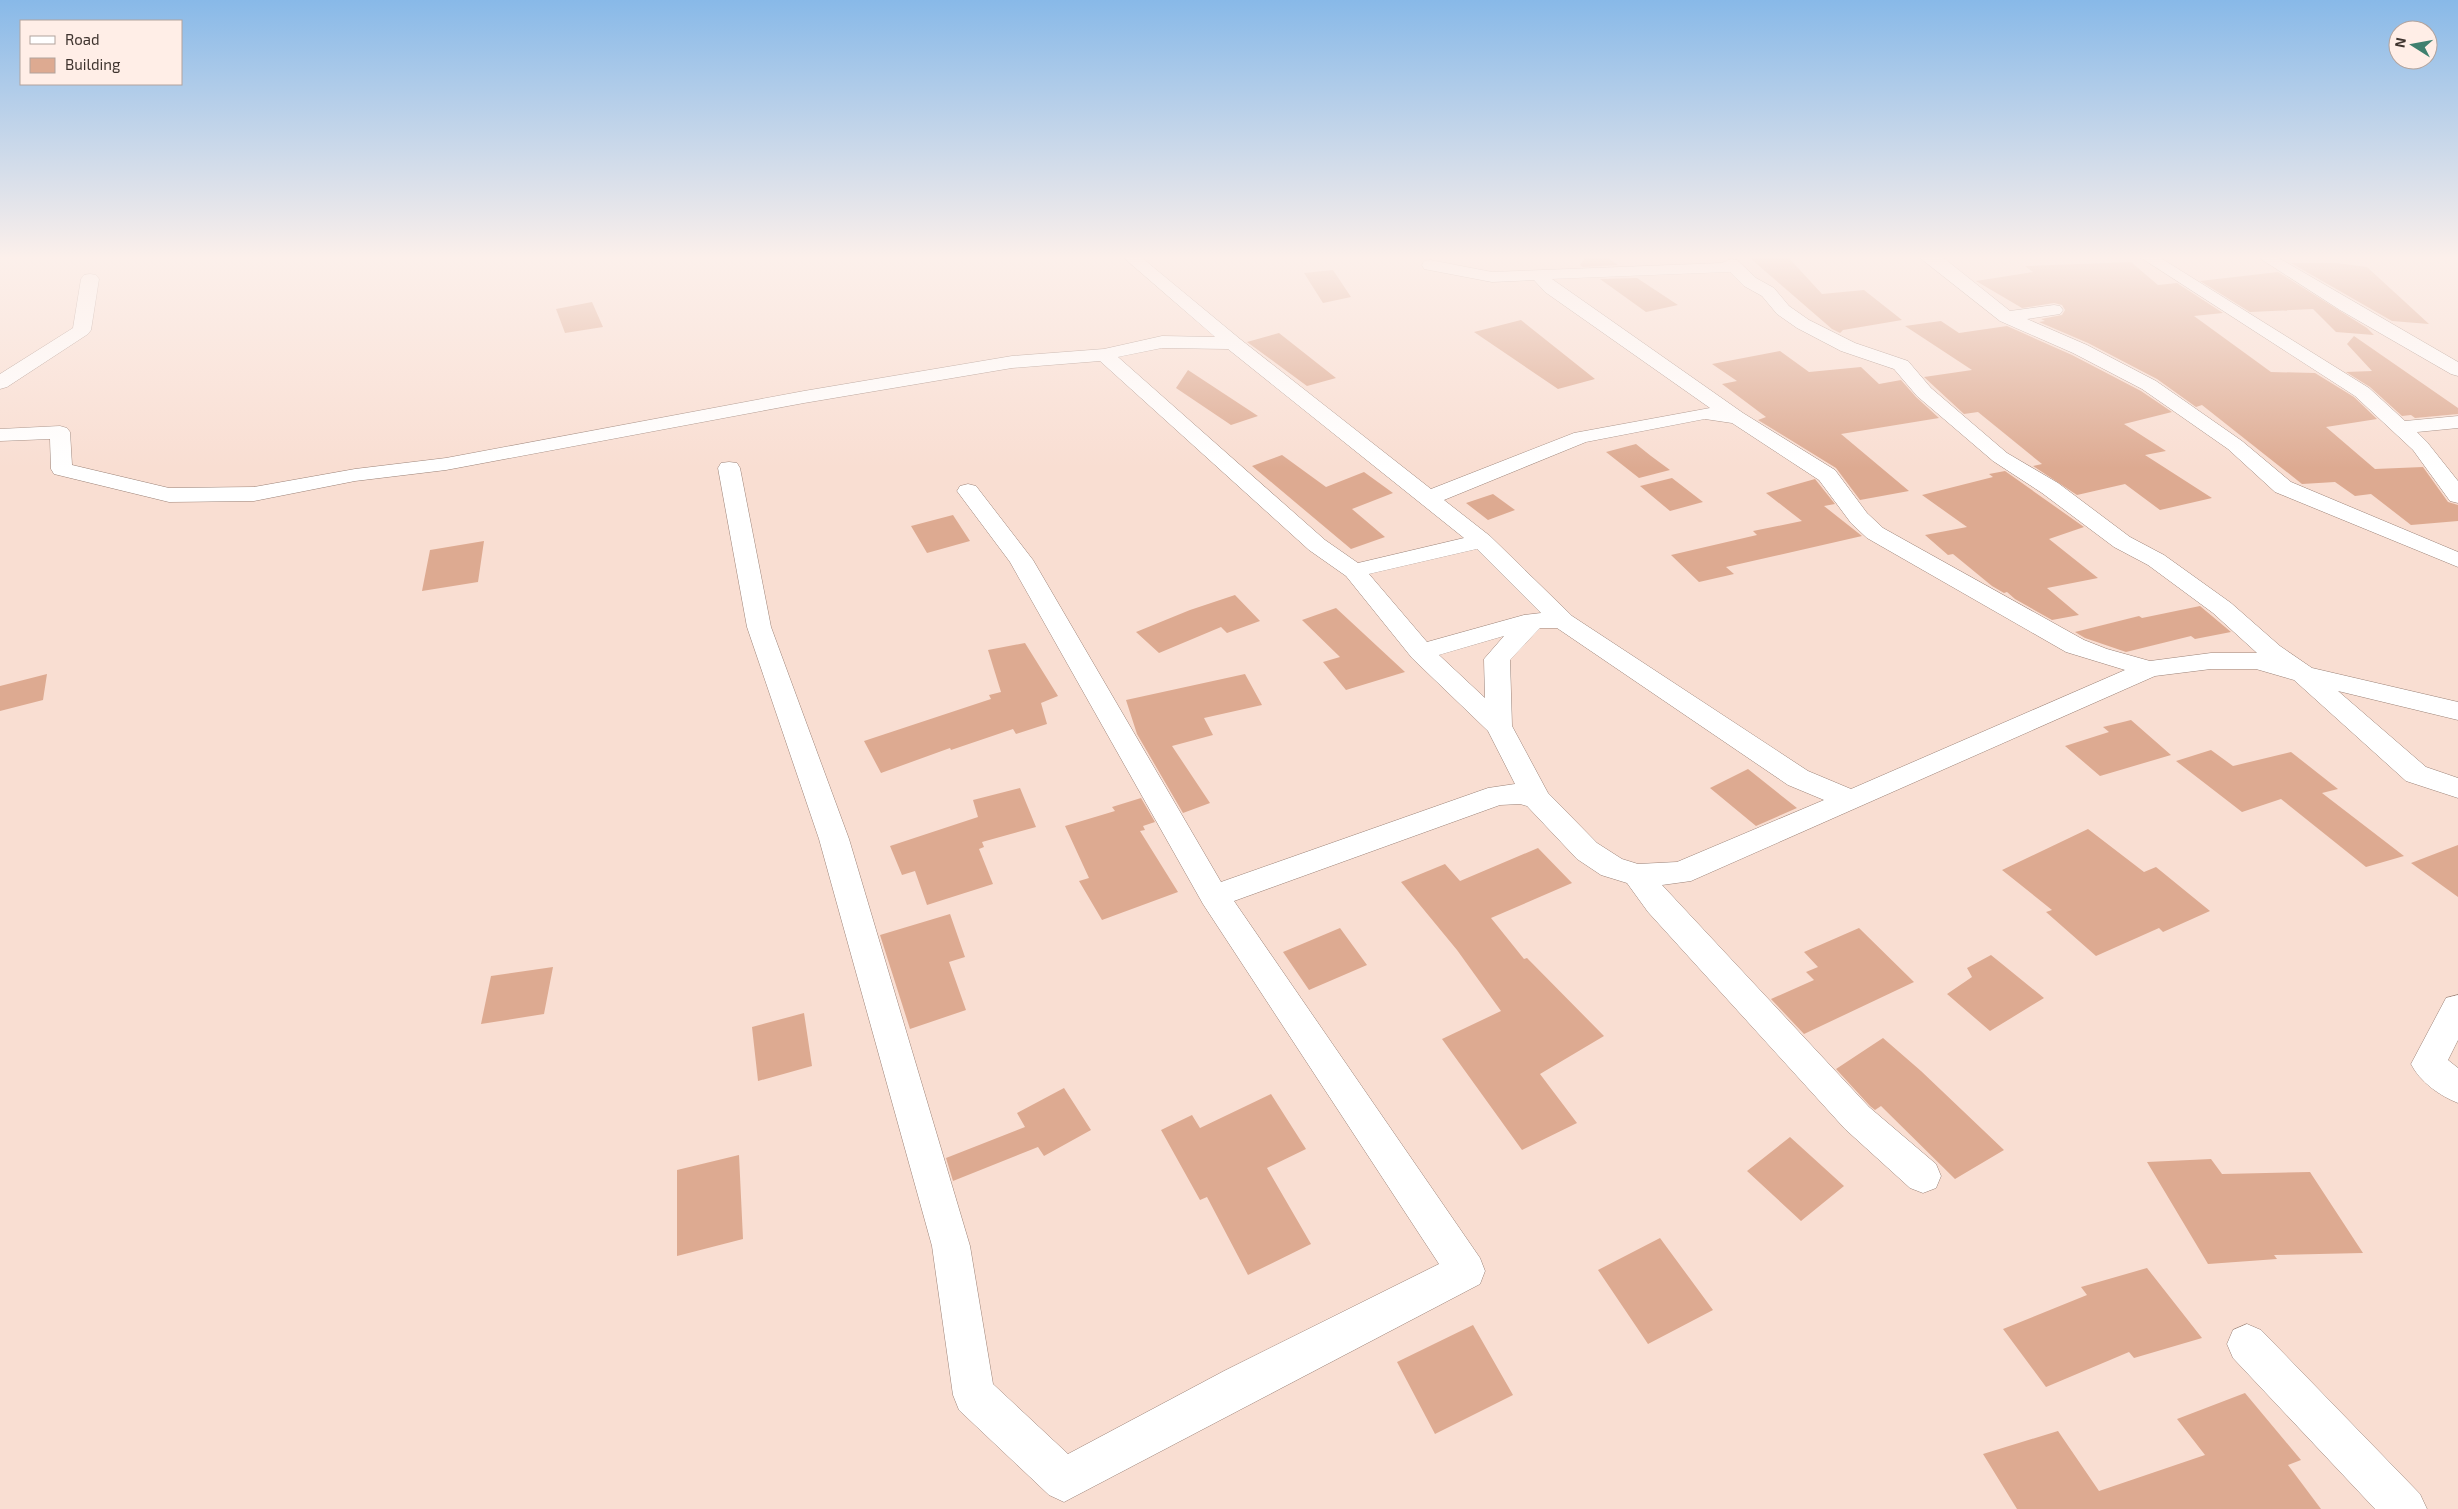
<svg xmlns="http://www.w3.org/2000/svg" width="2458" height="1509" viewBox="0 0 2458 1509" font-family="'Exo 2',sans-serif">
	<style>
		.building { fill: #ddaa91 }
		.lines { fill: none; stroke-linecap: round; stroke-linejoin: round }
		.minor-casing { stroke: #9b8277; stroke-width: 1 }
		.minor { fill: #fff; fill-rule: evenodd }
	</style>
	<rect width="100%" height="100%" fill="#f9ded2"/>
	<path class="building" d="M1586,257H1606L1618,265L1583,267L1580,265Z
		M1788,257L1822,294L1864,290L1902,320L1843,330L1840,333L1832,329L1750,258Z
		M2131,262L2158,285L2177,283L2223,313L2194,316L2271,372L2315,373L2354,397L2377,419L2326,427L2375,469L2423,467L2448,502L2458,505V521L2411,525L2371,494L2355,496L2335,482L2302,484L2202,405L2196,407L2157,379L2088,343L2039,322L2045,321L2041,319L2062,315L2065,310L2062,305L2054,303L2022,308L1976,281L2033,272L2025,266Z
		M2291,263H2337L2367,267L2429,324L2392,321Z
		M1333,270L1351,297L1323,303L1304,273Z
		M2278,272L2367,328L2374,335L2336,332L2313,309L2250,312L2200,281Z
		M1637,278L1678,305L1646,312L1600,279Z
		M592,302L603,327L565,333L556,309Z
		M1521,320L1595,379L1558,389L1474,332Z
		M1941,321L1959,333L2007,326L2072,355L2141,391L2172,412L2124,424L2166,451L2145,455L2212,498L2160,510L2125,484L2077,495L2033,466L2042,464L1978,412L1964,414L1924,377L1972,370L1905,326Z
		M1279,333L1336,378L1307,386L1247,342Z
		M2354,336L2458,408V414L2415,418L2411,415L2402,416L2370,387L2346,372L2372,371L2347,344Z
		M1780,351L1809,372L1861,367L1879,384L1901,380L1916,397L1939,418L1841,434L1909,491L1860,500L1836,468L1758,420L1766,417L1722,384L1737,381L1712,364Z
		M1188,370L1258,416L1231,425L1176,388Z
		M1636,444L1651,456L1670,470L1639,478L1606,452Z
		M1282,455L1326,487L1364,472L1393,493L1352,509L1385,537L1351,549L1252,466Z
		M2005,471L2084,527L2049,539L2098,578L2047,588L2079,615L2052,620L2015,599L2007,592L2004,593L1992,586L1953,554L1948,555L1925,535L1967,527L1922,495L1993,477L1989,474Z
		M1672,478L1703,502L1670,511L1640,486Z
		M1815,479L1835,504L1824,506L1862,536L1726,567L1734,574L1699,582L1671,555L1757,535L1753,531L1802,521L1766,493Z
		M1493,494L1515,510L1488,520L1466,503Z
		M953,515L970,541L927,553L911,526Z
		M484,541L478,582L422,591L430,550Z
		M1235,595L1260,621L1227,633L1221,627L1159,653L1136,632L1190,610Z
		M2200,606L2231,632L2195,639L2191,636L2126,652L2085,638L2075,632L2139,616L2142,618Z
		M1336,608L1405,672L1346,690L1323,662L1340,657L1302,620Z
		M1025,643L1058,696L1041,703L1047,724L1016,734L1013,729L951,750L950,748L881,773L864,741L991,699L989,695L1001,692L988,650Z
		M47,674L43,700L0,711V686Z
		M1245,674L1262,705L1204,718L1213,735L1172,746L1210,803L1183,813L1137,734L1126,700Z
		M2131,720L2171,755L2100,776L2065,746L2109,732L2103,727Z
		M2211,750L2233,766L2291,752L2338,789L2322,793L2404,856L2366,867L2281,799L2242,812L2176,761Z
		M1748,769L1797,808L1756,826L1710,788Z
		M1020,788L1036,827L982,842L984,847L979,849L993,884L927,905L915,871L902,875L890,846L978,817L973,800Z
		M1141,798L1155,822L1143,826L1145,830L1140,831L1178,892L1102,920L1079,881L1089,878L1065,826L1115,811L1112,807Z
		M2088,829L2144,872L2156,867L2210,911L2163,932L2159,928L2096,956L2046,912L2052,910L2002,870Z
		M2458,845V897L2411,863Z
		M1538,848L1572,883L1491,918L1524,959L1527,958L1604,1036L1540,1074L1577,1123L1522,1150L1442,1039L1501,1011L1457,950L1401,882L1445,864L1460,881Z
		M950,914L965,957L949,962L966,1010L910,1029L880,935Z
		M1340,928L1367,965L1309,990L1283,952Z
		M1859,928L1914,982L1804,1034L1771,999L1814,980L1806,972L1818,967L1804,952Z
		M1991,955L2044,998L1990,1031L1947,994L1972,977L1967,968Z
		M553,967L544,1014L481,1024L491,976Z
		M804,1013L812,1066L758,1081L752,1027Z
		M1883,1038L1921,1071L2004,1150L1955,1179L1881,1106L1875,1110L1870,1106L1836,1069Z
		M1064,1088L1091,1130L1044,1156L1038,1147L953,1181L946,1158L1025,1127L1017,1113Z
		M1271,1094L1306,1149L1267,1168L1311,1244L1248,1275L1207,1197L1200,1200L1161,1130L1192,1115L1200,1128Z
		M1790,1137L1844,1186L1801,1221L1747,1171Z
		M739,1155L743,1239L677,1256V1170Z
		M2211,1159L2222,1174L2310,1172L2363,1253L2274,1255L2277,1259L2208,1264L2147,1162Z
		M1660,1238L1713,1310L1648,1344L1598,1270Z
		M2147,1268L2202,1338L2134,1358L2129,1352L2046,1387L2003,1329L2087,1295L2081,1287Z
		M1473,1325L1513,1395L1435,1434L1397,1362Z
		M2245,1393L2301,1460L2288,1465L2321,1509H2017L1983,1454L2058,1431L2099,1491L2205,1455L2177,1419Z"/>
	<g class="lines">
		<defs>
			<path id="minor" d="M1123,257H1141L1240,339L1431,489L1574,433L1710,408L1545,292L1534,280L1492,282L1424,269L1422,265L1424,261L1430,260L1492,272L1722,263L1731,259L1737,260L1756,278L1774,288L1789,306L1809,320L1855,343L1908,361L1931,388L2007,453L2058,483L2130,537L2164,555L2231,603L2280,646L2312,668L2458,702V720L2338,691L2426,767L2458,778V798L2406,781L2294,680L2256,669H2211L2155,676L1691,881L1662,885L1869,1107L1936,1164L1941,1176L1936,1188L1923,1193L1910,1188L1845,1129L1648,912L1627,883L1601,875L1577,859L1527,806L1520,804L1500,805L1234,901L1480,1258L1485,1271L1480,1284L1064,1502L1049,1495L959,1410L953,1395L932,1246L819,839L747,627L718,468L721,463L729,462L737,463L740,468L771,627L849,839L970,1246L993,1384L1068,1454L1224,1371L1439,1264L1203,904L1010,562L957,491L960,486L968,484L976,486L1033,560L1221,882L1488,788L1515,784L1488,731L1412,658L1346,576L1309,550L1100,361L1012,368L804,403L446,470L355,481L254,501L169,502L54,474L51,469L50,439L0,441V429L60,426L67,428L70,432L72,465L169,488L254,487L355,469L446,458L804,391L1012,356L1104,349L1162,336L1215,337ZM1730,272L1744,286L1762,296L1777,314L1797,328L1841,351L1894,369L1917,396L1993,461L2042,493L2114,547L2148,565L2213,613L2257,653H2211L2150,661L2107,649L2084,640L1883,528L1867,513L1835,470L1743,413L1552,279ZM1162,348L1228,349L1464,538L1358,563L1325,540L1118,357ZM1705,419L1732,423L1819,480L1851,523L1867,538L2066,652L2125,670L1851,789L1808,771L1572,616L1490,536L1444,500L1586,442ZM1477,549L1541,613L1524,615L1427,642L1369,574ZM1540,628H1557L1788,785L1824,800L1677,862L1638,864L1622,859L1597,843L1548,793L1512,726L1510,660ZM1504,636L1484,659L1485,698L1439,655Z
				M1919,257H1939L1945,259L2010,311L2054,305L2060,306L2063,310L2060,314L2027,319L2087,345L2156,381L2242,441L2291,482L2458,552V567L2275,492L2228,449L2142,389L2073,353L2000,321Z
				M2140,257H2159L2369,388L2405,421L2458,416V428L2417,432L2427,442L2458,481V503L2450,501L2413,450L2355,396Z
				M2258,257H2277L2458,362V376L2451,374L2340,310Z
				M90,274L96,275L99,279L91,330L88,334L7,387L0,389V374L73,328L81,279L84,275Z
				M2458,995V1040L2448,1060L2458,1068V1103C2440,1096 2420,1082 2411,1064L2446,998Z
				M2247,1324L2261,1330L2420,1494L2427,1509H2375L2233,1358L2227,1344L2233,1330Z"/>
		</defs>
		<use href="#minor" class="minor-casing"/>
		<use href="#minor" class="minor"/>
	</g>
	<linearGradient id="sky" x2="0" y2="1"><stop stop-color="#88b9e8"/><stop offset="0.55" stop-color="#fcf0eb"/><stop offset="1" stop-color="#fcf0eb" stop-opacity="0"/></linearGradient>
	<rect width="2458" height="468" fill="url(#sky)"/>
	<rect x="20" y="20" width="162" height="65" fill="#ffeee7" stroke="#b2a39d"/>
	<rect x="30" y="36" width="25" height="8" fill="#ffffff" stroke="#b2a39d"/>
	<text x="65" y="45" font-size="15" fill="#3e332e">Road</text>
	<rect x="30" y="58" width="25" height="15" fill="#ddaa91" stroke="#b2a39d"/>
	<text x="65" y="70" font-size="15" fill="#3e332e">Building</text>
	<g transform="translate(2413 45) rotate(281)"><circle r="24" fill="#ffeee7" stroke="#b2a39d"/>
	<path d="M0-4L9 19L0 12L-9 19Z" fill="#3f806f"/>
	<text y="-8" font-size="14" font-weight="bold" text-anchor="middle" fill="#3e332e">N</text>
	</g>
</svg>
